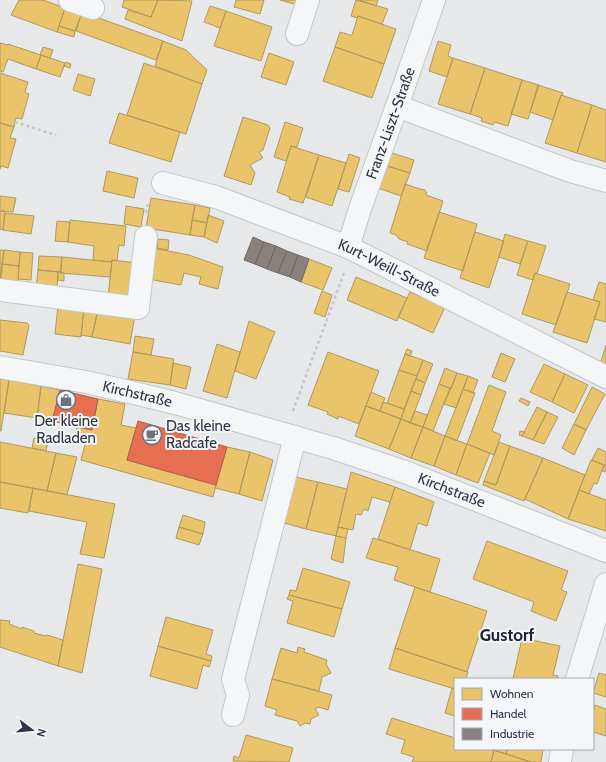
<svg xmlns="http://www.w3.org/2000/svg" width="606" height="762" viewBox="0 0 606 762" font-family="Cabin,sans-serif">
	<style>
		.homes { fill: #e9c46a; stroke: #b0995f }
		.shops { fill: #e76f51; stroke: #af5d4d }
		.industry { fill: #8a817c; stroke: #6e6a6c }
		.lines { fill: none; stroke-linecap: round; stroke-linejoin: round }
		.minor-casing { stroke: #c4c6c8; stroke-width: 24 }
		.path { stroke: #c5c6ca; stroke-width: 2.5; stroke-dasharray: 3 3; stroke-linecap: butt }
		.minor { stroke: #f5f6f7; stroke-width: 22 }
		.labels { text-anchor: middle; stroke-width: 4; stroke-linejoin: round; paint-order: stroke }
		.street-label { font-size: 15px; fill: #2b3445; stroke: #f4f6f9 }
		.poi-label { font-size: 15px; fill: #2b3445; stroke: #f4f6f9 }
		.quarter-label { font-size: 17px; font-weight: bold; fill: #1d2536; stroke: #f4f6f9 }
	</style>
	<rect width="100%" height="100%" fill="#e6e8ea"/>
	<path class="homes" d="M19,0H43L65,8L57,32L11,15Z
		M124,0H158L151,17L122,7Z
		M158,0L192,1L182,41L125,19L128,10L151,17Z
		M236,0H264L260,14L234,7Z
		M280,0H300L298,5Z
		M356,0L388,9L382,24L358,16L357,18L351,16Z
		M359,0H378L376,6Z
		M210,6L226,11L220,28L204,22Z
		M65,8L82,12L75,31L59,26Z
		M226,11L272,27L261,61L214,46Z
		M82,12L163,41L156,60L76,31Z
		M358,16L396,29L384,64L335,47L340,32L350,35H352Z
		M59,26L75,31L74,37L57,32Z
		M163,41L186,50L207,70L202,84L155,66Z
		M438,41L451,45L448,56L453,58L447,77L429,71Z
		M0,43L8,45V44L41,55L36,69L8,59L3,72L0,71Z
		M43,47L53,50L50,58L40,55Z
		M335,47L384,64L372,98L323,81Z
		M269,53L294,62L286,85L261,77Z
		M41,55L65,63L60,77L36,69Z
		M453,58L485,68L470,114L438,104Z
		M66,62L71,64L70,68L64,66Z
		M144,63L202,84L186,134L127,115Z
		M485,68L522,80L508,126L494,122L493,125L481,121L482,118L470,114Z
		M0,73L28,82L25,92L29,94L22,119L16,118L14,127L0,123Z
		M78,74L95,79L90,96L73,90Z
		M522,80L539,85L528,119L511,114Z
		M538,85L563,93L562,96L561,95L553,120L530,112Z
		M561,95L592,105L577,153L545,143Z
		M592,105L606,110V162L577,153Z
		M119,113L180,132L171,162L109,143Z
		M243,117L268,125L270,128L263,150L259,152L263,158L250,165L255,173L251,185L224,176Z
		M285,122L303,128L297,147L291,146L286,161L274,157Z
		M0,123L14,127L10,138L16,139L8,168L1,166L0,169Z
		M291,146L319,155L303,203L289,199L290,197L277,192Z
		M392,153L414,160L410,173L387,166Z
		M349,154L360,158L349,192L338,189Z
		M319,155L346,163L332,206L306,197Z
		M387,166L410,173L401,196L378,188Z
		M107,171L138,178L134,198L103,191Z
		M405,184L423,190L424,189L427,193L425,194L426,195L443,201L427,251L407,244L408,242L399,239L396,235L390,233Z
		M0,196L16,198L13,212L0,211Z
		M151,198L195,205L190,235L146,228Z
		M195,205L210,208L207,223L192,220Z
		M126,206L144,209L141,227L124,224Z
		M0,211H5L3,230L0,229Z
		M439,212L477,224L463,271L424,258Z
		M5,213L34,216L31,234L3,230Z
		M208,215L224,221L217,243L204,237Z
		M70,220L126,226L124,246L119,245L117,261L112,260V262L93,260L94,246L68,242Z
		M192,220L207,223L204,237L190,235Z
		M57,221L70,222L68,242L55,241Z
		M475,232L504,241L489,288L460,278Z
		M505,234L528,241L520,264L499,257Z
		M158,239L169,240L168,250L157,248Z
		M528,241L546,246L537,274L535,273L533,280L517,275Z
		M153,248L189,255L223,267L218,289L199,284L201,277L184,273L181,285L148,279Z
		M0,250H4L1,278H0Z
		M4,250L20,252L19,266L2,264Z
		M20,252L33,253L31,280L18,279Z
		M39,256L62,257L61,272L38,270Z
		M62,257L112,262L110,277L60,273Z
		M309,259L332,268L323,290L301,282Z
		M112,260L138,263L135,300L108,297Z
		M2,264L19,266L18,283L0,281Z
		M38,270L58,272L57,291L36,289Z
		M58,272L64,273V281L58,280Z
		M535,273L570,284L556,325L522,314Z
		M356,277L407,298L397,321L347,300Z
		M599,282L606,284V322L594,319L600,302L593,300Z
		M322,291L332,295L325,317L314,313Z
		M410,292L445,307L433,333L398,317Z
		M567,292L600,302L587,343L553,332Z
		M58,305L84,308L81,337L55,334Z
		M84,308L98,310L92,337L81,335Z
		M98,309L135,315L130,344L92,337Z
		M0,320L27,323L29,325L23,355L0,351Z
		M249,321L275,332L256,379L235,371Z
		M135,336L154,339L151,355L133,352Z
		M217,344L240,352L227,398L203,391Z
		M606,345V366L600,365Z
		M407,349L412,351L410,356L405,354Z
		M133,352L174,359L170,385L128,379Z
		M328,352L379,371L359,424L338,416V419L327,414L328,412L308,405Z
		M501,353L515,359L505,382L492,377Z
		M405,354L423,360L417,376L399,370Z
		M423,360L433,364L425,383L416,379Z
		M173,363L191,367L186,389L170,385Z
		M544,364L565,374L552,402L530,392Z
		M445,368L457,373L451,389L439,384Z
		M399,370L417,376L404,409L387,403Z
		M457,373L468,376L456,408L444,404Z
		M565,374L588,385L574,413L552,402Z
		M468,376L478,380L473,393L463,389Z
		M0,379L9,380L1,431H0Z
		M416,379L425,383L421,395L411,391Z
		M9,380L41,386L37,418L4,413Z
		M439,384L450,388L433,431L423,427Z
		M489,385L506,392L492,431L501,435L494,455L467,444Z
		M41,386L60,390L53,421L37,418Z
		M592,387L605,394L586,430L574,424Z
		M463,389L475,393L457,441L445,436Z
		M411,391L421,395L410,423L401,419Z
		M371,392L385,398L380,411L366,406Z
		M521,398L530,402L528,406L519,401Z
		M98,399L125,404L121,425L136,428L127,460L216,485L213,497L81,460L86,440L75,438L77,427L92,430Z
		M383,402L404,409L401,419L380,411Z
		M366,406L401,419L389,449L355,436Z
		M537,407L547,412L533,440L522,436Z
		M415,411L427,415L423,427L410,423Z
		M547,412L558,417L544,444L533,440Z
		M401,419L423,427L411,458L389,449Z
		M574,424L586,430L574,455L562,448Z
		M423,427L445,436L434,466L411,458Z
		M520,431L525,432L522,436L519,435Z
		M445,436L467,444L456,475L434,466Z
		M34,438L48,441L46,451L32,448Z
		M0,442L56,453L47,491L0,482Z
		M499,442L510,446L496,485L484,481Z
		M467,444L490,453L478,483L456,475Z
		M510,446L543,458L524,501L483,485L484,481L496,485Z
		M227,447L250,452L239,494L215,488Z
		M598,448L606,452V466L592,460Z
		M250,452L273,460L262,501L239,494Z
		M56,453L77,457L67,495L47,491Z
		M543,458L585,475L568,519L525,499Z
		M591,460L604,465L597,484L594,483L589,494L579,490Z
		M604,465L606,466L605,472L602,471Z
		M351,472L395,487L390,502L372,497L368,511L364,509L361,515L356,514L353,530L338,527Z
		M295,477L318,482L306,529L284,523Z
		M0,482L33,488L28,513L0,508Z
		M318,482L347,489L336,536L306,529Z
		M395,487L434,502L427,526L418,523L410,550L378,539Z
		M33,488L115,504L104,558L80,554L87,522L29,511Z
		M579,490L606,500V531L568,519Z
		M183,515L205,522L203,534L179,527Z
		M179,527L203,534L199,545L176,538Z
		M338,527L348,529L346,538L336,536Z
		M336,536L346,538L343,563L331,559Z
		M373,538L440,559L430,592L394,580L398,567L366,558Z
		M487,541L568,571L561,590L567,592L556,621L531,611L534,602L473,579Z
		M78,564L102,569L82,673L58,666Z
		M303,568L350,582L342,609L289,595L290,590L296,591Z
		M415,587L487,611L467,672L395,648Z
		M289,595L342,609L334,637L287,623L293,601L287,599Z
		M166,617L213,630L206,654L212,656L211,661L158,646Z
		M0,620L10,621L9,624L22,629V627L34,631V633L46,636L47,635L63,640L58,666L0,647Z
		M522,638L560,646L553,675L558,676V679H513Z
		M158,646L211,661L209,667L203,665L197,689L150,676Z
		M298,647L305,649L304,652L327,660L326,664L331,673L322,677L319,691L272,679L281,648L297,653Z
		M395,648L468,672L466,679H455V689L389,669Z
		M599,673L606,675V697L593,693Z
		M272,679L332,695L328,710L319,707L315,709L319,715L311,719L310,724L305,723L300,726L297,721L275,715L277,710L265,706Z
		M452,688L455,689V716L445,713Z
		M595,705L606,709V736L593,732V713Z
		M392,718L455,738V749H490L494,750L491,762H412L414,757L401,753L405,740L386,734Z
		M246,735L293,748L289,762L233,761L234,756L239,758Z
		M490,749H507L506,754Z
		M507,749H543L541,762H531L506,754Z
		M494,750L506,754L531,762H491Z"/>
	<path class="shops" d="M60,390L98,399L92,430L52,421Z
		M138,421L227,447L216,485L127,460Z"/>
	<path class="industry" d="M253,237L264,242L255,264L244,260Z
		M264,242L276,246L267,269L255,264Z
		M276,246L287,251L278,273L267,269Z
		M287,251L298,255L290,277L278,273Z
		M298,255L309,259L301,282L290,277Z"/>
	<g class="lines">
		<defs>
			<g id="minor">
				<path d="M70,0L93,8"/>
				<path d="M297,34L308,0"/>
				<path d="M397,106L570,171L606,181"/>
				<path id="s1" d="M163,183L216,197L348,247L606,377"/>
				<path id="s2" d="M348,247L361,206L397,106L434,0"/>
				<path d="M0,290L138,308L146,237"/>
				<path id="s3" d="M0,367L86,382L134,393L175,403L333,448L405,472L606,551"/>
				<path d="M577,679L606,584"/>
				<path d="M233,715L238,695L233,679L295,437"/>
				<path d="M560,762L562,749"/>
			</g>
		</defs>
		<use href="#minor" class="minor-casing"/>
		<path class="path" d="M15,122L56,135
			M146,213L148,202
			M293,411L344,273"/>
		<use href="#minor" class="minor"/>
	</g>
	<defs>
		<symbol id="shop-ring" viewBox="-11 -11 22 22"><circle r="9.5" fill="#f4f6f9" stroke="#6c737f" stroke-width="1.5"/><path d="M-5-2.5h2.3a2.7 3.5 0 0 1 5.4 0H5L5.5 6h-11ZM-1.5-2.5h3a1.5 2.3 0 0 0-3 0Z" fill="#6c737f"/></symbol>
		<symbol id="cafe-ring" viewBox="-11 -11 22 22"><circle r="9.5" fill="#f4f6f9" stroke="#6c737f" stroke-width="1.5"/><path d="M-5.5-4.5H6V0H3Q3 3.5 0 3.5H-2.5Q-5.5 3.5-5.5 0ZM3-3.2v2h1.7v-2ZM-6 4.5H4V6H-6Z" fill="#6c737f"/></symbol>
	</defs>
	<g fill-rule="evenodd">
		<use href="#shop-ring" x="55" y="389" width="22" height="22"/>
		<use href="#cafe-ring" x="141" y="424" width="22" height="22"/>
	</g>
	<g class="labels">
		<g class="street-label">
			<text dy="5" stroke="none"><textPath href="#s2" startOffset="131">Franz-Liszt-Straße</textPath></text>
			<text dy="5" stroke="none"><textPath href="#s1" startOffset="242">Kurt-Weill-Straße</textPath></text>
			<text dy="5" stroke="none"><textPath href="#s3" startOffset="140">Kirchstraße</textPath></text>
			<text dy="5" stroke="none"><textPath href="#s3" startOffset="469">Kirchstraße</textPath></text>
		</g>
		<g class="poi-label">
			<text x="66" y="426">Der kleine<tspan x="66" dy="17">Radladen</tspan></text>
			<text x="166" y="431" text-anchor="start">Das kleine<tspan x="166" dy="17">Radcafe</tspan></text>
		</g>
		<g class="quarter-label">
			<text x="507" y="641">Gustorf</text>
		</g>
	</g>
	<rect x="454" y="678" width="140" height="72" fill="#f4f6f9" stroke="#a4a8b1"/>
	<rect x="462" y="688" width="20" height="12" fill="#e9c46a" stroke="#a4a8b1"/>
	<text x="490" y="698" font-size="12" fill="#2b3445">Wohnen</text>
	<rect x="462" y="708" width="20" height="12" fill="#e76f51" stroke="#a4a8b1"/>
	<text x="490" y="718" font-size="12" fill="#2b3445">Handel</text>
	<rect x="462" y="728" width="20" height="12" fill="#8a817c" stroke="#a4a8b1"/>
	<text x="490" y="738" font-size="12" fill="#2b3445">Industrie</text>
	<g transform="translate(32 730) rotate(106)" stroke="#f4f6f9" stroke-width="3" paint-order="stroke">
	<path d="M0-3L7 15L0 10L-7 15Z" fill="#2b3445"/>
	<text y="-6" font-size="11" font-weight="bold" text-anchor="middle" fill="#2b3445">N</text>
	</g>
</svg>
